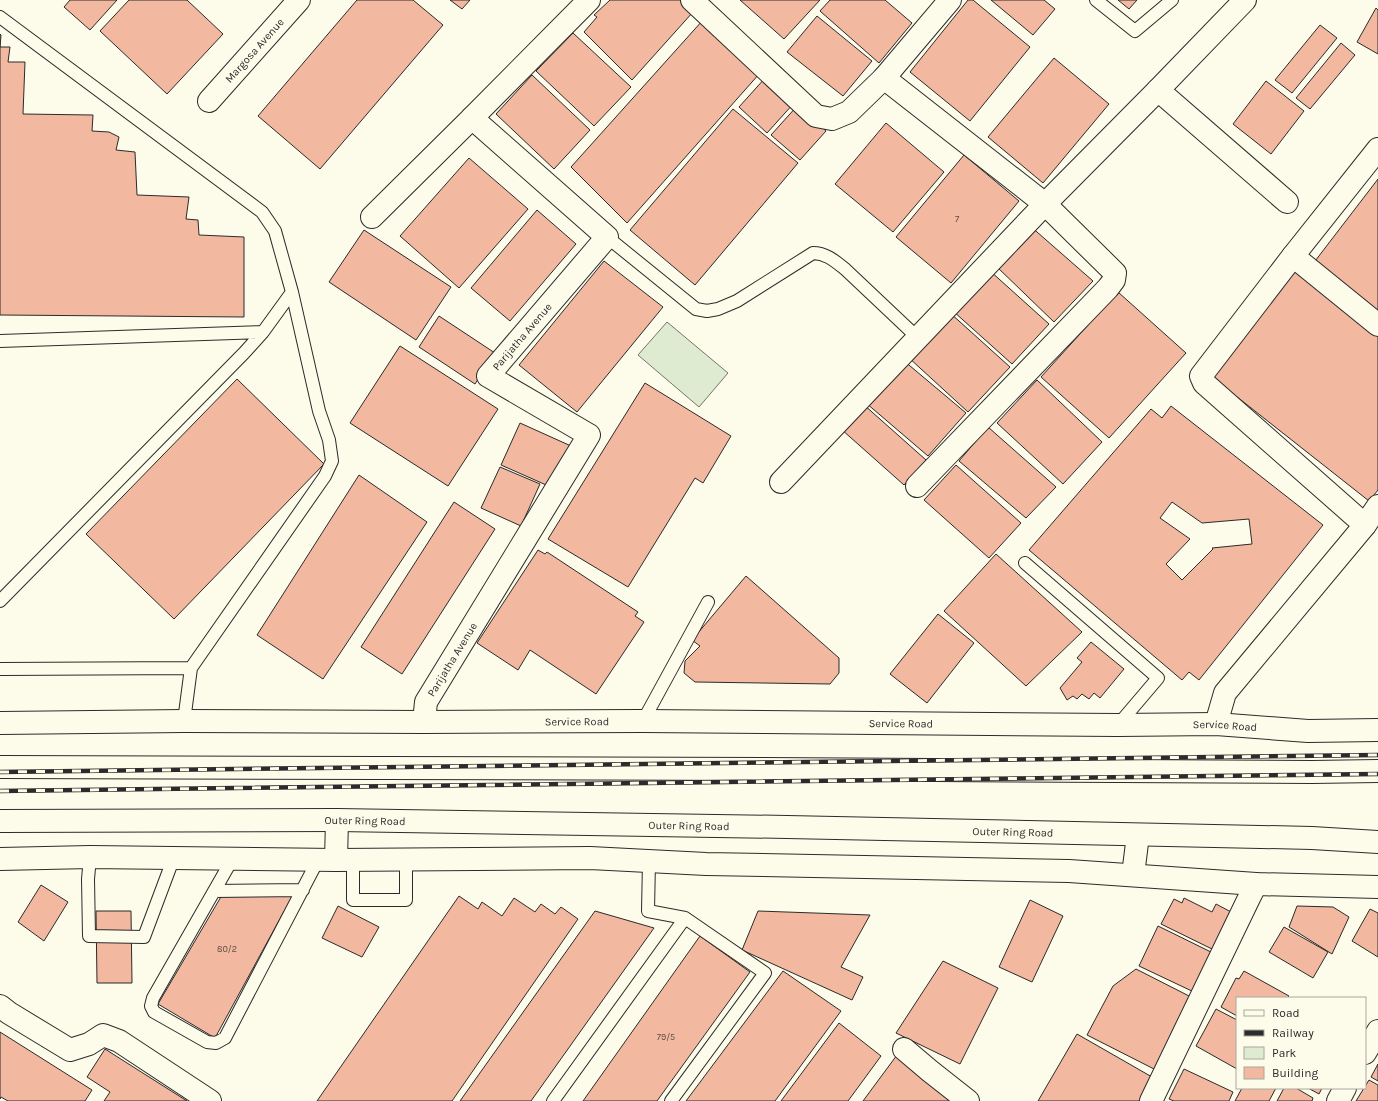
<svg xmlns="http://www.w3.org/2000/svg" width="1378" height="1101" viewBox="0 0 1378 1101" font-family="Karla,sans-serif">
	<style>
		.green { fill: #deebd1; stroke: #74746e }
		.building { fill: #f2b8a0; stroke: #2b2b2b; fill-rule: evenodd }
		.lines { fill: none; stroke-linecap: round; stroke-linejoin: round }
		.lane-casing { stroke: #2b2b2b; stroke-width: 14 }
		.street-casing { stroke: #2b2b2b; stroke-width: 24 }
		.secondary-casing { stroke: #2b2b2b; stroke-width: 24 }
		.highway-casing { stroke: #2b2b2b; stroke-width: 24 }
		.lane { stroke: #fdfbea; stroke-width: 12 }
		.street { stroke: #fdfbea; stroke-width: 22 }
		.secondary { stroke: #fdfbea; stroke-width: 22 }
		.highway { stroke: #fdfbea; stroke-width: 22 }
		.rail-casing { stroke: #2b2b2b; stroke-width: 4.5 }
		.rail { stroke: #fdfbea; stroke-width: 3; stroke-dasharray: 9; stroke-linecap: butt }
		.labels { text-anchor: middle; stroke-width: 3; stroke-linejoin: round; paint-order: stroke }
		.number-label { font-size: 9px; fill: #5d4e48 }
		.street-label { font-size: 11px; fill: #2b2b2b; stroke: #fdfbea }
	</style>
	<rect width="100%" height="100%" fill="#fdfbea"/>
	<path class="green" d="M667,322L728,373L699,407L638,355Z"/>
	<path class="building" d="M70,0H117L90,30L64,7Z
		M129,0H187L223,34L167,94L100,31Z
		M357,0H413L443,25L320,169L258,116Z
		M450,0H470L462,9Z
		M610,0H680L693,12L632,80L584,32L597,17L594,15Z
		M740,0H820L784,39Z
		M830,0H885L912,23L879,63L820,11Z
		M968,0H973L1030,47L970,121L910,72Z
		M991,0H1044L1055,9L1033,35Z
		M1118,0H1137L1129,9Z
		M1376,8L1378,10V54L1357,42Z
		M817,16L872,61L843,96L787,52Z
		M703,20L760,73L627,223L571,167Z
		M1320,25L1337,38L1292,93L1275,80Z
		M573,33L631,87L594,126L536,71Z
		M0,34L1,35L0,47H10L8,62H25L23,114L93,115L92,131L109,132L119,137L116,150L135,152L137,195L189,197L186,219L198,220L199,235L244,237V317L0,315Z
		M1341,43L1355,55L1310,109L1296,98Z
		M1054,58L1109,104L1043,183L988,137Z
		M532,75L590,130L554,169L496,114Z
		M766,77L794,103L767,133L739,107Z
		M1266,81L1304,111L1271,154L1233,124Z
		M798,105L826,131L800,160L771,135Z
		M733,109L798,163L695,285L630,230Z
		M886,123L944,172L893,232L835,184Z
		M964,155L1019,201L951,283L896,237Z
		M469,158L528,209L459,288L400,236Z
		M1378,179V315L1312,265Z
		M537,210L576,244L510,321L471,288Z
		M1029,225L1093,281L1054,322L996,266Z
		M364,230L451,287L416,340L329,282Z
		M604,261L663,307L577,412L519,365Z
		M1293,268L1378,335V490L1369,501L1208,374Z
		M989,270L1049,324L1012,364L953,311Z
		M1118,292L1186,353L1109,438L1041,377Z
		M949,312L1010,367L968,412L908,357Z
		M439,316L495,353L475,384L419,347Z
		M400,346L498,409L448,486L350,423Z
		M903,360L966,413L928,456L866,403Z
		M237,379L324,464L174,619L86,534Z
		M1037,380L1102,442L1063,484L997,423Z
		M645,383L731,436L703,483L695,478L628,587L548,539Z
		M863,404L926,460L904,485L841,429Z
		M1171,406L1323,525L1199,680L1189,672L1182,680L1029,550L1151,409L1162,418ZM1172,502L1202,523L1249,519L1252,544L1212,548L1213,549L1182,580L1166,564L1190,539L1160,518Z
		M520,423L571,446L553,488L501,465Z
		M988,427L1056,487L1026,518L959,461Z
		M956,465L1021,523L989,558L924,500Z
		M500,467L540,484L521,526L481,508Z
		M359,475L427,522L323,679L257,635Z
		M454,502L495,529L402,674L361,647Z
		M538,550L545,554L547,552L638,612L635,616L644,622L596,694L530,650L518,670L477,643Z
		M996,554L1082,632L1026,686L944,611Z
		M746,576L839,658V673L830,684L695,682L684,673L685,661L700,646L692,640Z
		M938,614L974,643L927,703L890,674Z
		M1091,642L1124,669L1100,698L1094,693L1089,699L1082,694L1077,699L1073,696L1067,700L1060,688L1082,662L1077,658Z
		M41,885L68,902L44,941L18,922Z
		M294,893L215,1038L158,1004L222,895Z
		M459,896L478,909L482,902L502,916L514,898L535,912L541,904L555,914L561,907L578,919L452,1101H317Z
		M1184,898L1212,912L1216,904L1233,913L1214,950L1161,924L1174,899L1182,903Z
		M1030,900L1063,916L1032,982L999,967Z
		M338,906L379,927L362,957L322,938Z
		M1297,906L1333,907L1349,917L1332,954L1289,927Z
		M1370,909L1378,913V957L1352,941Z
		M96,911H131L132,983H97Z
		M595,911L654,928L531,1101H460Z
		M758,911L870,915L841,967L863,977L852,1000L742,950Z
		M1158,926L1215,954L1196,993L1139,966Z
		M1284,927L1328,952L1313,978L1269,952Z
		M700,936L750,972L657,1101H583Z
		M943,961L998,988L960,1064L896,1033Z
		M1136,969L1191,997L1156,1070L1087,1035L1113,986Z
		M783,971L841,1011L775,1101H686Z
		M1244,971L1289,996L1287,998H1237V1016L1221,1007L1236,978L1239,979Z
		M1216,1009L1237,1020V1069L1196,1046Z
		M839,1023L881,1056L848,1101H781Z
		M0,1032L92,1090L85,1101H8L1,1097L0,1099Z
		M1077,1034L1152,1077L1139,1101H1038Z
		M105,1049L187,1101H104L110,1092L87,1077Z
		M897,1055L958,1101H863Z
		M1378,1064V1081L1371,1077Z
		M1184,1069L1233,1092L1229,1101H1174L1169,1099Z
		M1369,1080L1378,1085V1101H1356Z
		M1242,1088H1276L1269,1101H1235Z
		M1284,1088H1296L1313,1098L1312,1101H1277Z
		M1308,1088H1322L1319,1094Z"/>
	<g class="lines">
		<defs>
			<path id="lane" d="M1096,0L1135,31L1172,0
				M0,17L262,212L275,231L292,292L319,411L329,440L332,461L325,476L191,668L184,721
				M607,237L696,309L707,311L718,309L737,301L813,253C826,253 835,261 845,269L918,338
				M0,341L263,332
				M1025,563L1158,678L1118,725
				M0,601L244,353L263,332L292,292
				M0,669L191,668
				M643,721L708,602
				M90,857L88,879L89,936L144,937L174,857
				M233,858L153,998L151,1006L154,1012L207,1042L216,1043L225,1038L318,860
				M353,860V900H406V859
				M649,861L648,911L685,918
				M214,891L303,890
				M553,1101L685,918L765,973L671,1101"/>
			<g id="street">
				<path d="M692,0L816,116L832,119L849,112L884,78L950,0"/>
				<path d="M884,78L1045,204L1115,273L1114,280L1108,288L917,486"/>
				<path d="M1158,90L1287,202"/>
				<path id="s1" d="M209,101L299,0"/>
				<path d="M372,217L472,118"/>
				<path d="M1293,256L1378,325"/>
				<path d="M781,482L1045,204L1158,90L1245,0"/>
				<path d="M1365,525L1204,383L1201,376L1293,256L1378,149"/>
				<path id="s2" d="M424,722L426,702L589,435L488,376L607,237L472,118L589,0"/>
				<path d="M1216,724L1225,693L1365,525L1378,506"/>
				<path d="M0,1006L9,1013L70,1050L89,1044L103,1035L119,1041L210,1101"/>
				<path d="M904,1049L930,1071L968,1101"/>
				<path d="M1365,1053L1378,1031"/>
				<path d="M1151,1101L1249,898L1256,884"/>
				<path d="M1338,1101L1345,1088"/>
			</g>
			<g id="secondary">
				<path id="s3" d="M0,723L184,721L424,722L643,721L1118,725L1216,724L1308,731L1378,730"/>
				<path d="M0,859L90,857L336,860L590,858L706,864L1069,871L1256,884L1378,887"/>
			</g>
			<g id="highway">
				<path d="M0,767L764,769L1312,772L1378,771"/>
				<path id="s4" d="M0,821L337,820L787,827L1312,838L1378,842"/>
				<path d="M336,860L337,820"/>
				<path d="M1133,875L1138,835"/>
			</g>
		</defs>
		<use href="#lane" class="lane-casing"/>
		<use href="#street" class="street-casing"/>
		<use href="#secondary" class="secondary-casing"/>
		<use href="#highway" class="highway-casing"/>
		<use href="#lane" class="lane"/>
		<use href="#street" class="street"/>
		<use href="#secondary" class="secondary"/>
		<use href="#highway" class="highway"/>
		<defs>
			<path id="rail" d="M0,772L1378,755
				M0,791L1378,774"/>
		</defs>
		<use href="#rail" class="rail-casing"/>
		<use href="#rail" class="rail"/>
	</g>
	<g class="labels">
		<g class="number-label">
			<text x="957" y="222">7</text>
			<text x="227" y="952">80/2</text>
			<text x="666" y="1040">79/5</text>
		</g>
		<g class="street-label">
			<text dy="4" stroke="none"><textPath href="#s1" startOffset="68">Margosa Avenue</textPath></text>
			<text dy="4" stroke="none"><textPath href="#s2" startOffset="502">Parijatha Avenue</textPath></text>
			<text dy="4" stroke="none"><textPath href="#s2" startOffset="70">Parijatha Avenue</textPath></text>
			<text dy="4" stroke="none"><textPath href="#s3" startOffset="577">Service Road</textPath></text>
			<text dy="4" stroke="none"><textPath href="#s3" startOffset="901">Service Road</textPath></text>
			<text dy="4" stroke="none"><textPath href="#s3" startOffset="1225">Service Road</textPath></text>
			<text dy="4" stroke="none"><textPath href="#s4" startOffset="365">Outer Ring Road</textPath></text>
			<text dy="4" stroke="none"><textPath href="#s4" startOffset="689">Outer Ring Road</textPath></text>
			<text dy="4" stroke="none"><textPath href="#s4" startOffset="1013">Outer Ring Road</textPath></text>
		</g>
	</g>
	<rect x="1236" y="997" width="130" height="92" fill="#fdfbea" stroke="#a9a89e"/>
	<rect x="1244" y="1010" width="20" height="6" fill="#fdfbea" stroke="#a9a89e"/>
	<text x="1272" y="1017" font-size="12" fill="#2b2b2b">Road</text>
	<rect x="1244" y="1030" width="20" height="6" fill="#2b2b2b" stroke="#a9a89e"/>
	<text x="1272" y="1037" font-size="12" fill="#2b2b2b">Railway</text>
	<rect x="1244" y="1047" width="20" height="12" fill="#deebd1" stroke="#a9a89e"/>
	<text x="1272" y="1057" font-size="12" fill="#2b2b2b">Park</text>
	<rect x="1244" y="1067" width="20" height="12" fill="#f2b8a0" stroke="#a9a89e"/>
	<text x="1272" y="1077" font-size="12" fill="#2b2b2b">Building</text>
</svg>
